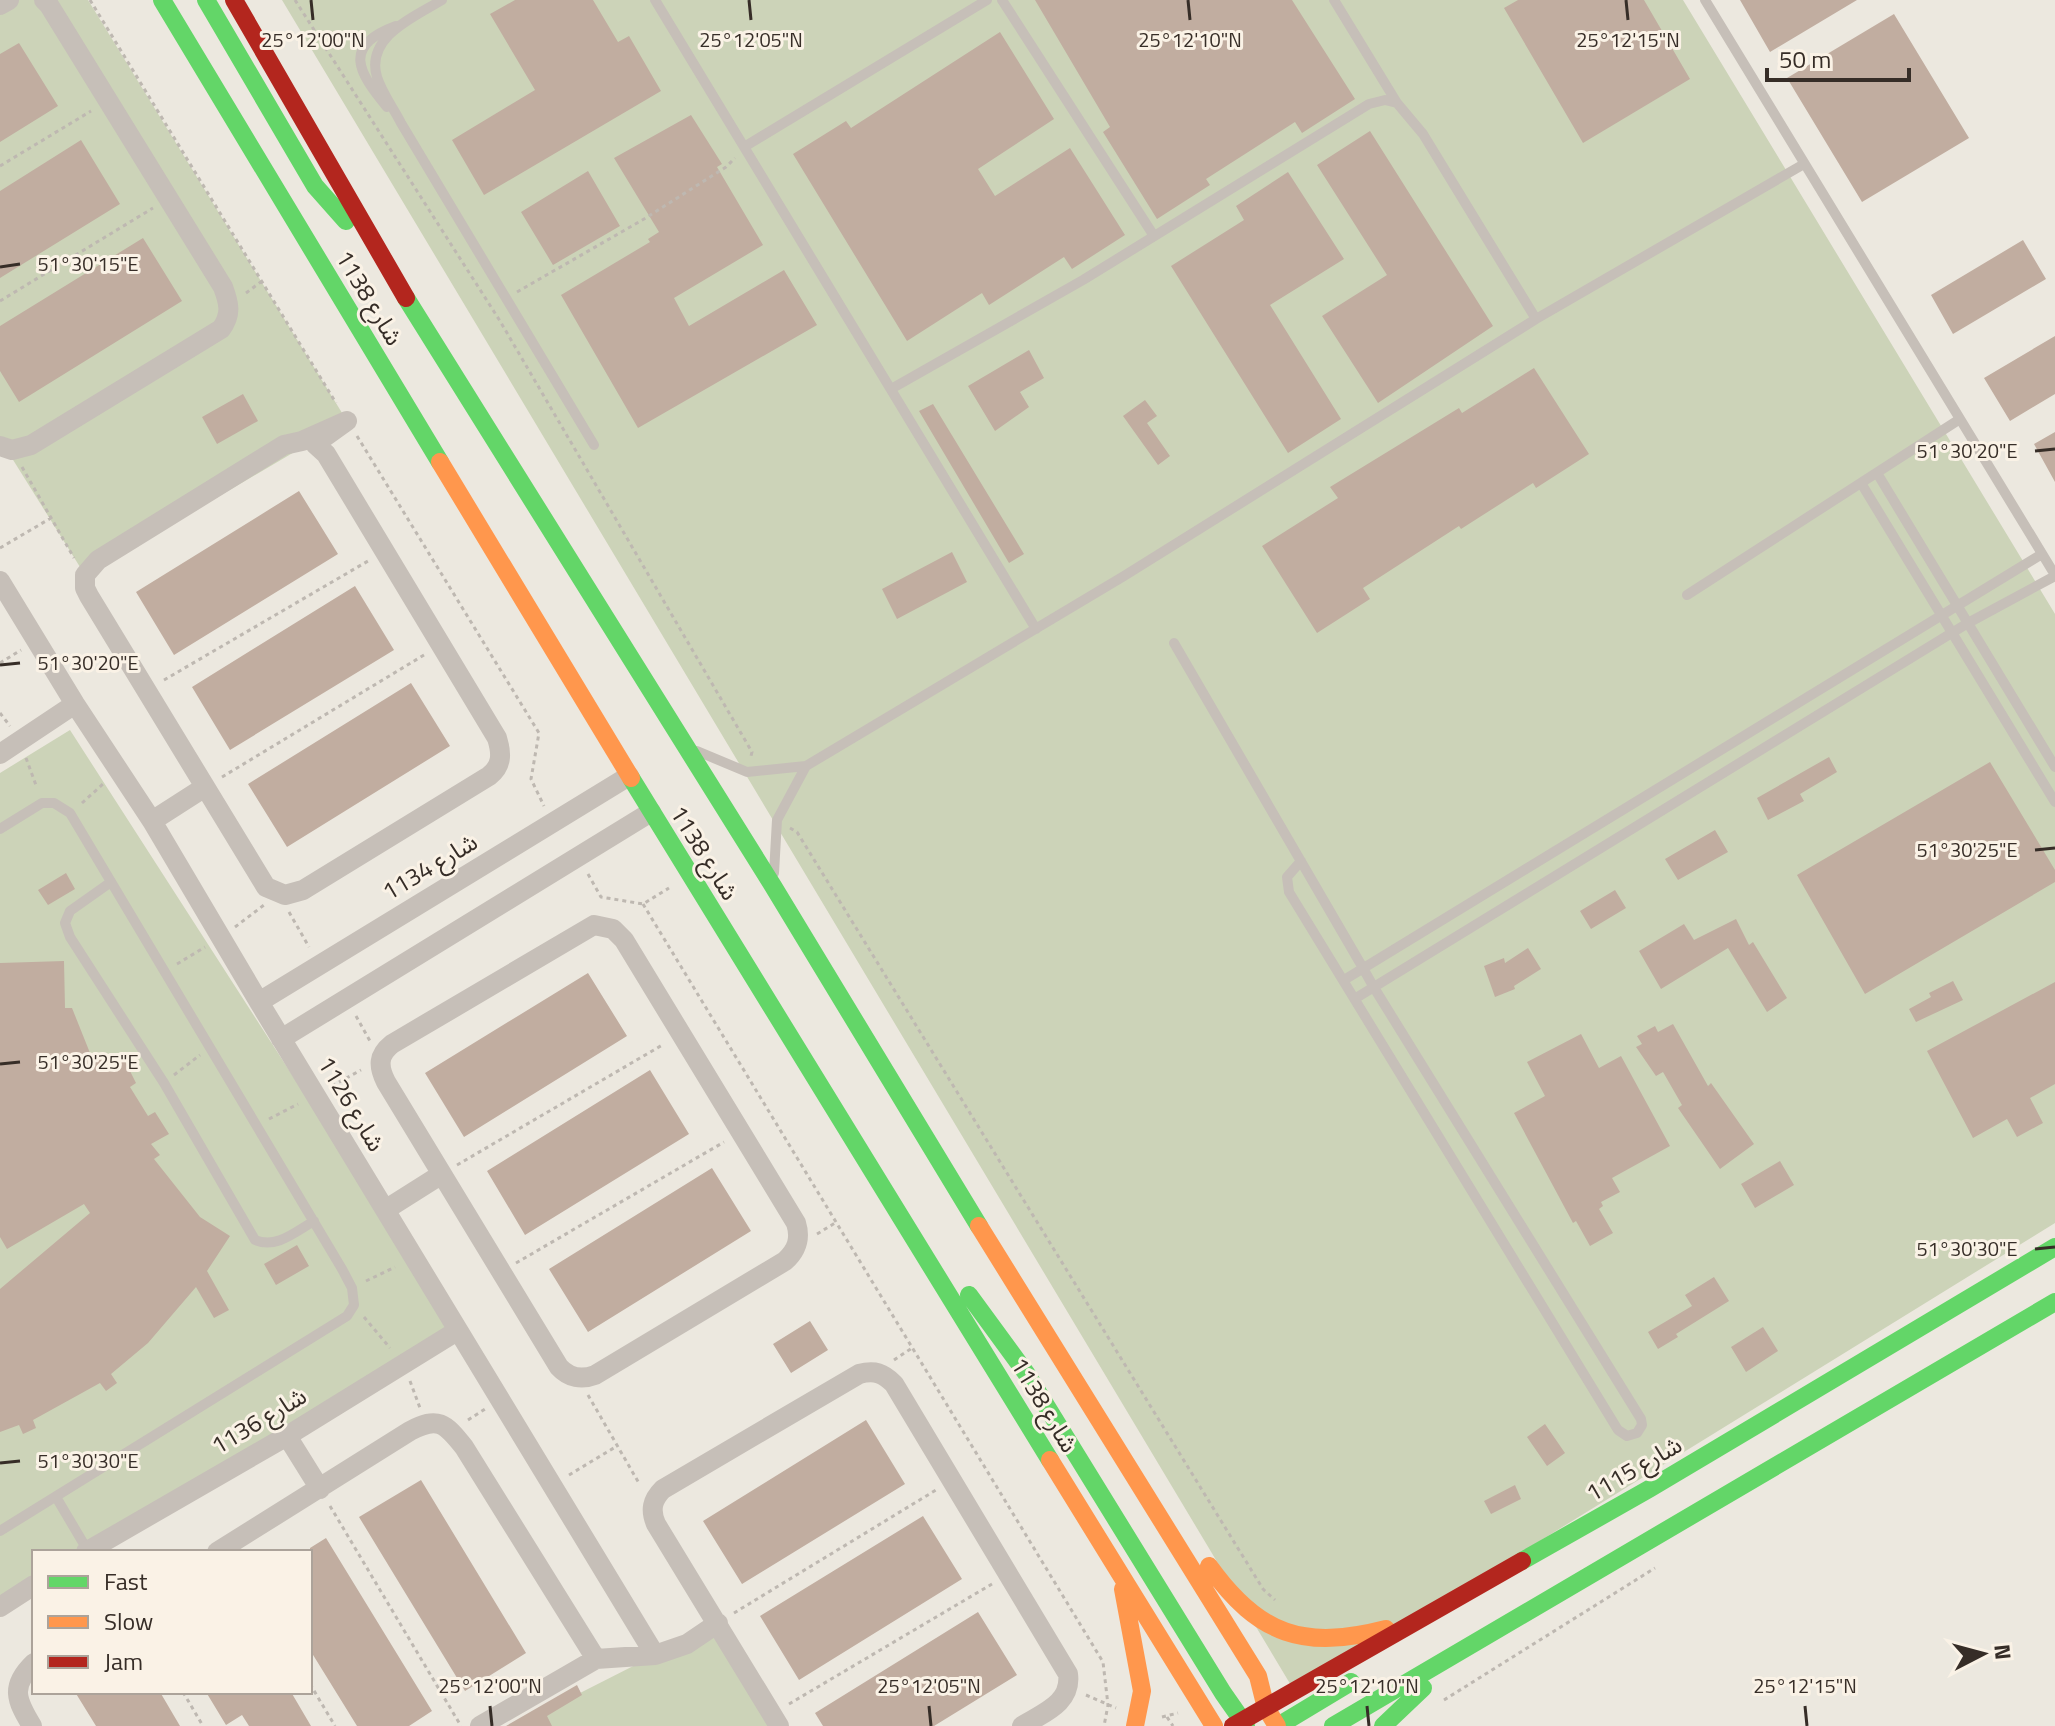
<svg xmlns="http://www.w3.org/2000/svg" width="2055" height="1726" viewBox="0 0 2055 1726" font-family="'Titillium Web','Noto Sans Arabic',sans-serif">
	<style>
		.green { fill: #ccd3b8 }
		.building { fill: #c1ada0 }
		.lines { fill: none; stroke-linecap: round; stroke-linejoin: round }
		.path { stroke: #beb8b1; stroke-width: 3; stroke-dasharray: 4 4; stroke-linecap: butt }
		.lane { stroke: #c6bfb8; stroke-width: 10 }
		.street { stroke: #c6bfb8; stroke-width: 20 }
		.fast { stroke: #63d668; stroke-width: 18 }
		.slow { stroke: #ff974d; stroke-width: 18 }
		.jam { stroke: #b3261e; stroke-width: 18 }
		.ticks { fill: none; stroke: #362d27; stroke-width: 3 }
		.labels { text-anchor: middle; stroke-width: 6; stroke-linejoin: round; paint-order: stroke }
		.street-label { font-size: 24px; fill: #362d27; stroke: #faf2e6 }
		.ticks-label { font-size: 20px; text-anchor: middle; fill: #362d27; stroke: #faf2e6; stroke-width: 6; stroke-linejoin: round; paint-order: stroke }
	</style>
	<rect width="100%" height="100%" fill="#ece8df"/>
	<path class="green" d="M0,0H88L347,421L85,575L0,439Z
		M282,0H1683L2055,614V1223L1295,1692Z
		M70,730L457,1331L100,1552H34V1593L0,1614V773Z
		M718,1623L781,1726H515Z"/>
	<path class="building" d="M515,0H593L618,42L629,36L661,91L484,195L452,140L535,90L490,14Z
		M1035,0H1292L1355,99L1302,133L1295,122L1206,179L1210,185L1157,219L1103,132L1110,127Z
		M1518,0H1644L1690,79L1583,143L1504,8Z
		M1740,0H1857L1770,52Z
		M1894,14L1969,138L1862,202L1787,78Z
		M1000,32L1054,119L978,169L995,196L1070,148L1125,235L1072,269L1064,257L989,305L982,293L907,341L793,154L846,121L851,128Z
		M19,43L58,106L0,142V54Z
		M691,115L722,164L717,167L763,245L674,298L689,326L784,270L817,325L638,428L561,295L650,242L648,239L659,232L614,158Z
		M1370,131L1493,326L1378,403L1322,316L1387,275L1317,165Z
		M81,140L120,204L0,278V191Z
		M588,171L620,226L553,265L521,212Z
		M1288,172L1344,259L1270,305L1341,419L1288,453L1171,266L1244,220L1236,206Z
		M143,238L182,301L19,402L0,371V326Z
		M2023,240L2046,279L1953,334L1931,295Z
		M2055,336V394L2010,421L1984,378Z
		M1029,350L1044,378L1020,392L1029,407L995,431L968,386Z
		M1534,368L1589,454L1536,488L1533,483L1461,529L1459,526L1363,588L1370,599L1317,633L1262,546L1338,498L1330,487L1459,408L1462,413Z
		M243,394L258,421L217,444L202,417Z
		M1145,400L1157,416L1147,423L1170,456L1158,465L1123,416Z
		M933,404L1024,554L1009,563L919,411Z
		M2055,432V482L2034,444Z
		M299,491L338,554L174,655L136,592Z
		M952,552L967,582L897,619L882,589Z
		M355,586L394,650L230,750L192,687Z
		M411,683L450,746L287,847L248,784Z
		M1829,757L1837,772L1800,794L1804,801L1768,820L1757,798Z
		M1990,762L2055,870V882L1865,994L1797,875Z
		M1715,830L1728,852L1678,880L1665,859Z
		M66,873L75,889L48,905L38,890Z
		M1615,890L1626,908L1591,929L1580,911Z
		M1736,919L1749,945L1753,942L1787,998L1767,1012L1728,948L1661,989L1639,951L1684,924L1694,940Z
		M1528,948L1541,969L1514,986L1515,989L1495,997L1484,966L1504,958L1505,963Z
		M64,961L65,1008H72L92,1058L98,1054L106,1068L124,1059L136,1083L130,1087L148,1116L155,1112L169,1134L151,1144L160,1155L154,1159L200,1217L230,1236L207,1271L229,1310L214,1318L196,1287L148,1343L111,1374L117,1383L106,1391L100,1383L33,1420L36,1428L23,1434L19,1425L0,1432V1289L90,1213L84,1204L7,1249L0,1237V963Z
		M588,973L627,1036L464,1137L425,1073Z
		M1953,981L1963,1000L1916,1022L1909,1009L1931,997L1929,993Z
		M2055,982V1084L2030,1098L2043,1123L2017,1137L2007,1119L1973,1138L1927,1051Z
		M1673,1024L1708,1086L1711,1083L1754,1144L1720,1169L1678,1108L1682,1105L1663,1072L1656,1076L1636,1047L1642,1044L1637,1036L1655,1026L1658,1032Z
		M1581,1034L1599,1068L1621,1056L1670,1146L1612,1178L1620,1192L1601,1202L1603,1206L1599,1209L1613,1233L1590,1246L1576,1221L1573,1223L1514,1113L1545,1096L1527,1062Z
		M650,1070L689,1134L525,1235L487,1171Z
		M1780,1161L1794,1185L1755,1208L1741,1184Z
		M712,1168L751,1231L588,1332L549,1269Z
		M297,1245L309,1266L276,1285L264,1264Z
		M1714,1277L1729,1301L1676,1334L1678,1337L1658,1349L1648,1332L1692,1306L1685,1295Z
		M810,1321L828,1350L791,1373L773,1344Z
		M1763,1327L1778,1351L1746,1372L1731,1347Z
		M866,1420L905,1484L742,1584L703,1521Z
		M1545,1424L1565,1453L1547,1466L1527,1437Z
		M421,1480L526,1653L465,1691L359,1517Z
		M1515,1485L1521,1499L1491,1514L1484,1501Z
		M923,1516L962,1579L799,1680L760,1616Z
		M326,1538L432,1711L409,1726H357L310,1650V1548Z
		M978,1612L1017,1675L934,1726H823L815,1713Z
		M577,1685L582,1695L547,1716L552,1726H506Z
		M75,1692H160L180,1726H96Z
		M206,1692H291L311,1726H249L242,1715L226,1725Z"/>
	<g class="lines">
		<path class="path" d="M90,0L336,403
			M295,0L500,321L752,752L751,756
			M0,166L91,111
			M517,292L644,219L726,167L735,158
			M246,293L262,281
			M0,301L153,208
			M357,436L539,733L531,779L544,806
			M22,467L74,558
			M0,548L51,518
			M0,663L21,650
			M164,680L368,561
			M0,713L10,726
			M26,758L37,788
			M222,777L424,655
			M82,803L103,784
			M790,828L797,832L1263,1589L1275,1600
			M588,874L601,897L643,904L669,888
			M643,904L1103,1662L1108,1705L1104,1726
			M289,912L309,947
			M235,927L264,905
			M177,964L205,947
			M356,1016L370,1041
			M174,1075L200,1055
			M332,1086L361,1070
			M269,1119L298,1104
			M457,1165L664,1044
			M817,1234L835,1223
			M516,1263L724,1142
			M366,1281L395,1267
			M364,1317L390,1348
			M894,1360L912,1348
			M410,1381L420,1408
			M588,1395L640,1485
			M468,1420L485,1409
			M569,1475L617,1446
			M330,1506L461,1726
			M734,1613L936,1490
			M310,1684L335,1726
			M183,1692L203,1726
			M1086,1695L1116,1708
			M1444,1700L1655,1568
			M789,1704L992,1584
			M1162,1717L1178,1713
			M1167,1717L1173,1726"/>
		<path class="lane" d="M442,0C414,17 365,37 377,77C382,93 394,109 401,123L594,445
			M655,0L1036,629
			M1002,0L1154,236
			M1334,0L1397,103
			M1705,0L2055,575
			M387,107C359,73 341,46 396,26
			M744,147L987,0
			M891,389L1083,280L1369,104L1385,100L1397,103L1423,134L1536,319
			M1877,473L2055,767
			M1861,483L2055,802
			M1687,595L1960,419
			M1174,643L1363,968L1373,986L1641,1419L1642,1425L1637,1433L1627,1436L1618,1430L1289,892L1287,877L1301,861
			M697,751L747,772L806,766L1124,576L1536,319L1804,164
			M0,829L42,803H54L70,813L342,1269L352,1288L354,1305L347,1316L0,1531
			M774,873L777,820L806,766
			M111,882L70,911L65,923L70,937L164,1083L255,1240C276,1249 295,1232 314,1221
			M1344,980L2042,554
			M1356,998L1968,623L2055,576
			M56,1497L88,1551"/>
		<path class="street" d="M0,5L9,0
			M347,421L315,444L326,454L497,738C502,754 502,766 489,776L303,890L285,895L266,887L89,596L85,588V575L98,560L284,445L302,441Z
			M0,446L12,450L31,445L221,329C232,314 229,303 223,287L49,5L44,0
			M0,581L75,704L152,821L259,1002L655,1655
			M0,754L75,704
			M152,821L205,787
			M594,925L613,929L624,940L796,1223C801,1239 797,1250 785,1261L595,1375C582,1380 569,1378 559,1367L386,1082C378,1066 378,1055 392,1044Z
			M259,1002L629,776
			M281,1039L651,812
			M385,1210L442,1174
			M287,1436L320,1489
			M86,1552L287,1436L457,1331
			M217,1552L410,1431C438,1416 445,1423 464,1447L596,1659
			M0,1607L34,1585
			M32,1726C16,1700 10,1686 34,1663
			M480,1726L596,1659L655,1655L687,1644L718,1623
			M779,1726L656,1524C650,1510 652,1500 663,1489L859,1374C875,1370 883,1373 894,1384L1068,1674C1072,1703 1043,1713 1022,1726"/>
		<path class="fast" d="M162,0L440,462
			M206,0L315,186L346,221
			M406,298L773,886L979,1226
			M631,778L1050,1460
			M969,1295L1026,1373L1223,1693L1246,1726
			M1522,1561L1649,1489L2055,1247
			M1278,1726L1351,1682
			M1333,1726L2055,1302
			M1383,1726L1423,1688"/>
		<path class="slow" d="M440,462L631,778
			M979,1226L1258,1676L1266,1708L1277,1726
			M1050,1460L1214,1726
			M1209,1566C1259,1636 1304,1650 1386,1629
			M1123,1589L1142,1691L1135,1726"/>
		<path class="jam" d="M234,0L406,298
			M1233,1726L1522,1561"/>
	</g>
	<path class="ticks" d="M311,0L313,20M749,0L751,20M1188,0L1190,20M1626,0L1628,20M0,267L20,264M2035,451L2055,449M0,665L20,663M2035,850L2055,848M0,1064L20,1062M2035,1249L2055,1247M0,1463L20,1461M490,1706L492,1726M929,1706L931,1726M1367,1706L1369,1726M1805,1706L1807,1726"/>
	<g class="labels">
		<g class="street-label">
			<text transform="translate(369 298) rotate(59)" y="8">شارع 1138</text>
			<text transform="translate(704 853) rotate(58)" y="8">شارع 1138</text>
			<text transform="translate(430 867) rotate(-31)" y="8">شارع 1134</text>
			<text transform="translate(351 1104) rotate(59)" y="8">شارع 1126</text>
			<text transform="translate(1044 1405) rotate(59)" y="8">شارع 1138</text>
			<text transform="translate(259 1421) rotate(-31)" y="8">شارع 1136</text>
			<text transform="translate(1634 1469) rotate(-30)" y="8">شارع 1115</text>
		</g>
	</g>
	<g class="ticks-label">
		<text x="313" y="47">25°12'00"N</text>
		<text x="751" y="47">25°12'05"N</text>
		<text x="1190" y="47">25°12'10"N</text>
		<text x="1628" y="47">25°12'15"N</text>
		<text x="88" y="271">51°30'15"E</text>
		<text x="1967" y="458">51°30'20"E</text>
		<text x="88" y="670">51°30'20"E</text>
		<text x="1967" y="857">51°30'25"E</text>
		<text x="88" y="1069">51°30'25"E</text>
		<text x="1967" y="1256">51°30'30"E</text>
		<text x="88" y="1468">51°30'30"E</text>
		<text x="490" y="1693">25°12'00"N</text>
		<text x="929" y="1693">25°12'05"N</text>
		<text x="1367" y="1693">25°12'10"N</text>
		<text x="1805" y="1693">25°12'15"N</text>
	</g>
	<rect x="32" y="1550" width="280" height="144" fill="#faf2e6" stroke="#aca39a" stroke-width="2"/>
	<rect x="48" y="1576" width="40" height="12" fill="#63d668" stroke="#aca39a" stroke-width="2"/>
	<text x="104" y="1590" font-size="24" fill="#362d27">Fast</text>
	<rect x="48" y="1616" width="40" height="12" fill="#ff974d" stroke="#aca39a" stroke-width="2"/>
	<text x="104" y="1630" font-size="24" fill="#362d27">Slow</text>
	<rect x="48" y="1656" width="40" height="12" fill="#b3261e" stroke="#aca39a" stroke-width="2"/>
	<text x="104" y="1670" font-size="24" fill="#362d27">Jam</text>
	<g transform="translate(1983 1654) rotate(84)" stroke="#faf2e6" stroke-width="6" paint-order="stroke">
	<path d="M0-6L14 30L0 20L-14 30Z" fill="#362d27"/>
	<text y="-12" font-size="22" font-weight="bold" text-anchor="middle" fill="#362d27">N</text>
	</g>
	<path d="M1767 68v12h142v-12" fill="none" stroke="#362d27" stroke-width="4"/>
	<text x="1779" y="68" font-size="24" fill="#362d27" stroke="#faf2e6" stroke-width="6" paint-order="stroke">50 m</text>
</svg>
